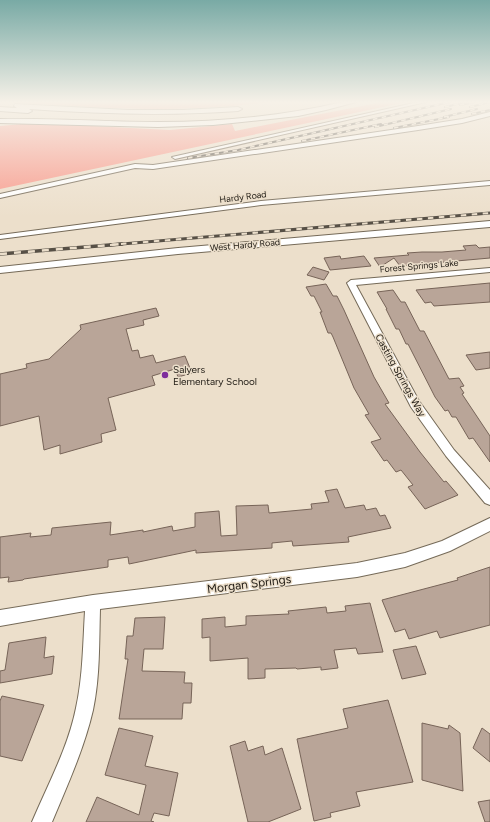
<svg xmlns="http://www.w3.org/2000/svg" width="490" height="822" viewBox="0 0 490 822" font-family="Figtree,sans-serif">
	<style>
		.green { fill: #f89a8c }
		.building { fill: #b9a598; stroke: #776458 }
		.lines { fill: none; stroke-linecap: round; stroke-linejoin: round }
		.minor-casing { stroke: #756a58; stroke-width: 2 }
		.major-casing { stroke: #756a58; stroke-width: 2 }
		.highway-casing { stroke: #756a58; stroke-width: 2 }
		.minor { fill: #fff; fill-rule: evenodd }
		.major { fill: #fff; fill-rule: evenodd }
		.highway { fill: #fff; fill-rule: evenodd }
		.rail-far2-casing { stroke: #575046; stroke-width: 2 }
		.rail-far1-casing { stroke: #575046; stroke-width: 3 }
		.rail-casing { stroke: #575046; stroke-width: 3.5 }
		.rail-far2 { stroke: #ecdfcb; stroke-width: 1.5; stroke-dasharray: 4.5; stroke-linecap: butt }
		.rail-far1 { stroke: #ecdfcb; stroke-width: 2; stroke-dasharray: 5.5; stroke-linecap: butt }
		.rail { stroke: #ecdfcb; stroke-width: 2.5; stroke-dasharray: 7; stroke-linecap: butt }
		.poi-dot { fill: #7e2d9d; stroke: #ecdfcb; stroke-width: 1.5 }
		.labels { text-anchor: middle; stroke-width: 3; stroke-linejoin: round; paint-order: stroke }
		.far-street-label { font-size: 9px; fill: #252019; stroke: #ecdfcb }
		.poi-label { font-size: 10px; fill: #252019; stroke: #ecdfcb; text-anchor: start }
		.street-label { font-size: 10px; fill: #252019; stroke: #ecdfcb }
		.near-street-label { font-size: 12px; fill: #252019; stroke: #ecdfcb }
	</style>
	<rect width="100%" height="100%" fill="#ecdfcb"/>
	<path class="green" d="M14,102H268C184,114 98,108 14,102Z
		M382,102H406L0,189V126L33,123L170,130L232,124L235,131Z"/>
	<path class="building" d="M476,245L479,248L490,247V258L400,266L394,258L380,267L374,258L409,255L407,253L422,252H442L466,250L463,246Z
		M340,256L341,259L364,256L371,266L330,270L324,258Z
		M313,267L329,272L324,280L307,275Z
		M490,283V302L434,306L431,302L425,303L416,290Z
		M326,284L333,296H337L344,310L374,377L389,403L385,404L420,452L444,482L446,481L458,495L425,509L408,487L413,485L401,470L396,472L387,460L384,461L371,442L381,439L365,415L369,414L354,388L333,337L331,333H328L320,312H322L314,296H311L306,287Z
		M393,290L401,302H405L420,331H424L449,379L459,378L464,386L460,387L464,393L462,394L490,436V462L473,438L469,439L456,417H452L448,410L445,411L435,397L408,344H406L399,329H396L386,309H387L377,292Z
		M156,308L159,316L143,320L144,325L126,329L132,351L138,350L140,358L153,355L156,363L185,356L192,373L178,377L175,369L152,376L155,385L108,398L116,430L101,434L102,442L60,454V445L44,450L39,416L0,426V374L27,368L26,364L49,359L81,329L80,325Z
		M490,352V368L476,370L466,355Z
		M337,489L345,508L364,505L366,510L376,508L380,516L385,515L391,528L348,537L349,542L293,546L292,541L272,543V548L196,553V550L129,564L128,557L108,560V567L24,579L23,580L8,582L9,577L0,578V537L31,533L30,537L51,535L52,528L111,522L110,535L143,530V532L172,526L173,531L195,527V513L219,511L221,536L237,535L236,506L268,505L269,513L312,509L311,504L329,502L325,491Z
		M490,567V625L440,638L437,631L409,639L405,629L395,632L382,600L458,580L457,578Z
		M370,603L383,652L358,654L356,648L334,650L338,668L321,670V667L297,669L296,668L265,669V678L248,679V658L210,661V637L202,638V619L225,617V627L246,625V616L289,614L288,611L326,607L327,613L346,611L345,606Z
		M165,617L163,649H144L142,671L185,672L184,683H192L191,703H183L182,719H119L128,659H125L127,636H133L135,618Z
		M46,637L44,658L54,656L52,674L0,683V671L5,670L9,643Z
		M416,646L426,674L402,679L393,650Z
		M2,696L44,705L22,761L0,756V701Z
		M388,700L413,782L356,792L360,806L330,813L331,817L314,821L297,739L348,728L343,709Z
		M422,723L448,729L449,725L460,733L463,791L422,780Z
		M119,728L153,736L145,766L178,773L169,816L154,813L151,821L154,822H86L97,797L139,815L146,785L105,775Z
		M482,728L490,734V762L473,748Z
		M245,741L248,751L263,746L265,755L282,748L301,809L268,822H248L230,746Z
		M490,800V822H485L478,802Z"/>
	<g class="lines">
		<defs>
			<path id="minor" d="M418,102H426L175,159L172,157Z
				M490,112V116L462,123L418,130L153,169L135,168L0,198V194L135,164L153,165L418,126L462,119Z
				M490,181V185L261,205L0,239V235L261,201Z
				M490,268V272L356,285L419,401L454,450L490,490V505L485,503L446,456L411,407L347,283L351,280Z
				M490,518V531L450,551L405,567L357,577L100,609C99,642 100,677 93,710C84,749 67,786 52,822H32C48,784 68,748 76,708C83,676 83,643 85,611L0,626V610L93,595L357,563L405,553L442,541Z"/>
			<path id="major" d="M490,221V227L178,254L0,273V267L178,248Z"/>
			<path id="highway" d="M343,102H356L326,110L298,116L213,125L158,127L0,123V119C53,118 106,122 159,122C221,122 283,116 343,102Z
				M15,104L128,110H183L238,107L242,109L238,111C168,116 99,114 29,109L32,111L28,113L0,111V107L17,108L14,106Z"/>
		</defs>
		<use href="#minor" class="minor-casing"/>
		<use href="#major" class="major-casing"/>
		<use href="#highway" class="highway-casing"/>
		<use href="#minor" class="minor"/>
		<use href="#major" class="major"/>
		<use href="#highway" class="highway"/>
		<defs>
			<path id="rail-far2" d="M460,105L475,102
				M445,107L465,102
				M470,107L490,102
				M472,114L490,110
				M444,117L477,109
				M375,127L451,109
				M394,128L449,117
				M302,141L381,124
				M188,158L238,150L450,102"/>
			<path id="rail-far1" d="M110,245L490,213"/>
			<path id="rail" d="M0,254L122,244"/>
		</defs>
		<use href="#rail-far2" class="rail-far2-casing"/>
		<use href="#rail-far1" class="rail-far1-casing"/>
		<use href="#rail" class="rail-casing"/>
		<use href="#rail-far2" class="rail-far2"/>
		<use href="#rail-far1" class="rail-far1"/>
		<use href="#rail" class="rail"/>
	</g>
	<linearGradient id="sky" x2="0" y2="1"><stop stop-color="#79aaa5"/><stop offset="0.47" stop-color="#f6f1e8"/><stop offset="1" stop-color="#f6f1e8" stop-opacity="0"/></linearGradient>
	<rect width="490" height="217" fill="url(#sky)"/>
	<circle class="poi-dot" cx="165" cy="375" r="4"/>
	<g class="labels">
		<g class="far-street-label">
			<text transform="translate(243 197) rotate(-7)" y="3">Hardy Road</text>
			<text transform="translate(245 245) rotate(-5)" y="3">West Hardy Road</text>
			<text transform="translate(419 266) rotate(-5)" y="3">Forest Springs Lake</text>
		</g>
		<g class="poi-label">
			<text x="173" y="373">Salyers<tspan x="173" dy="12">Elementary School</tspan></text>
		</g>
		<g class="street-label">
			<text transform="translate(401 375) rotate(61)" y="4">Casting Springs Way</text>
		</g>
		<g class="near-street-label">
			<text transform="translate(249 584) rotate(-7)" y="4">Morgan Springs</text>
		</g>
	</g>
</svg>
